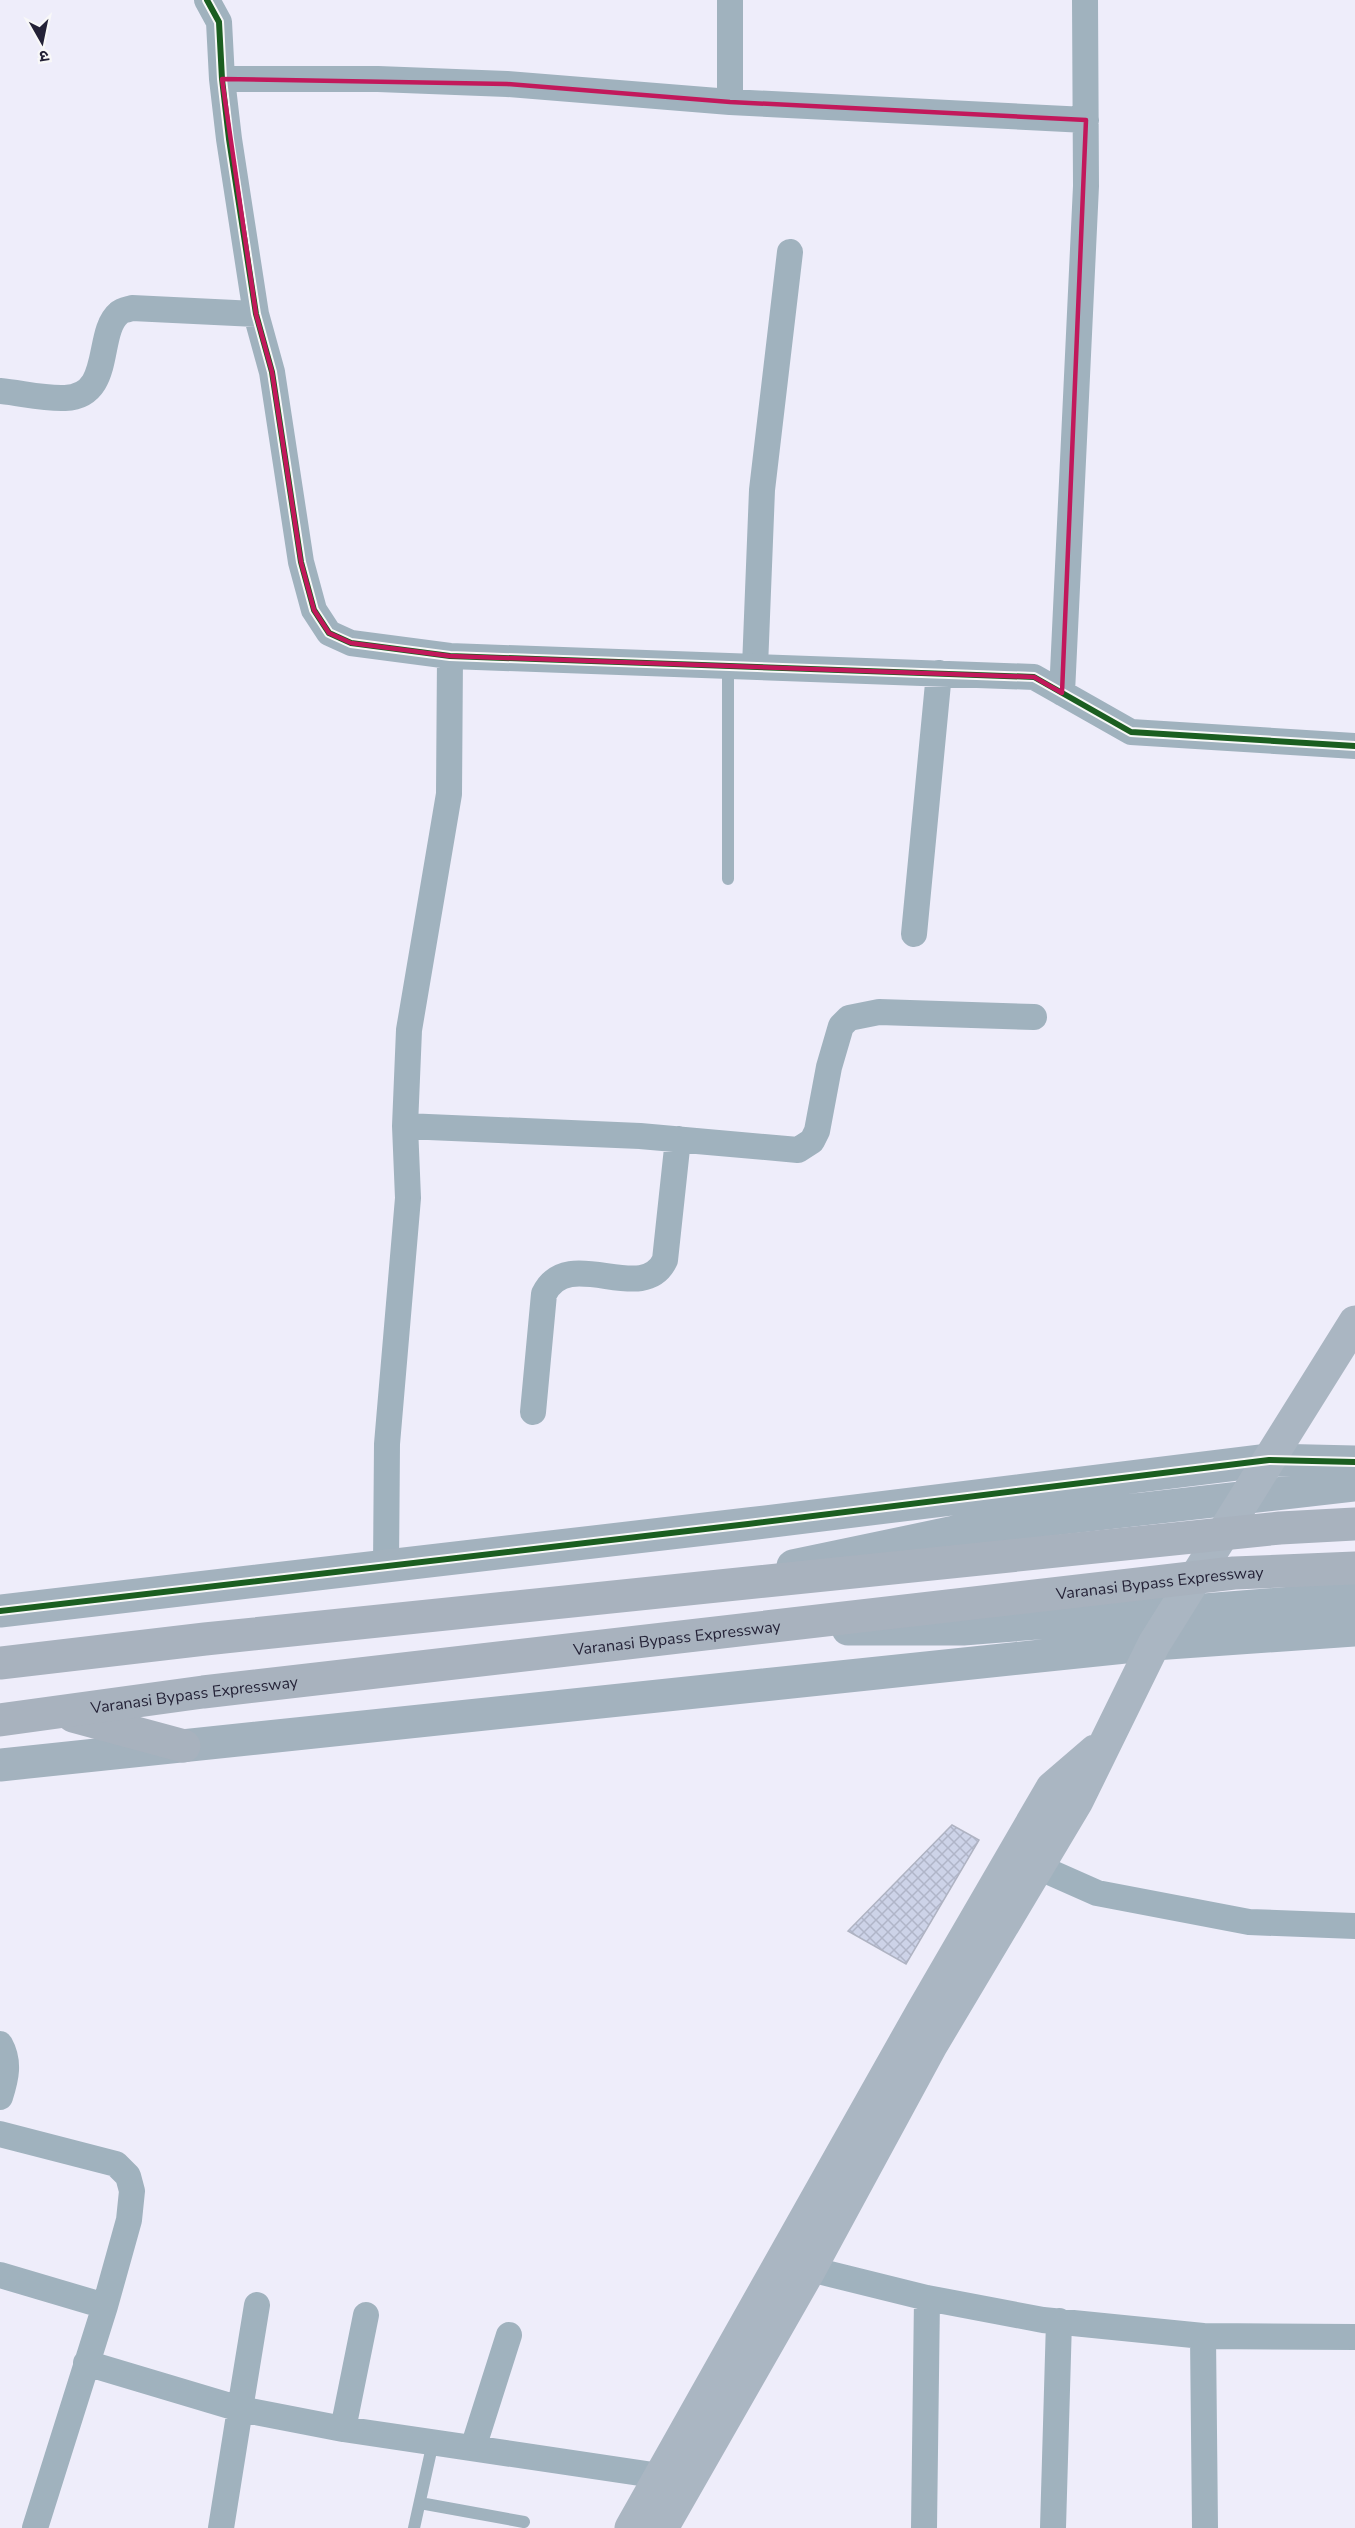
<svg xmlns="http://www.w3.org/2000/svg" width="1355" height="2528" viewBox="0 0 1355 2528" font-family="'Nunito Sans','Noto Sans Devanagari',sans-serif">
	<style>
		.building { fill: url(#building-cross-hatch); stroke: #afb3c2; stroke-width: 1.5 }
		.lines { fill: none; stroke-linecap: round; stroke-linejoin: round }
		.lane { stroke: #a0b2be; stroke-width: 12 }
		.street { stroke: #a0b2be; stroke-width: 26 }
		.secondary { stroke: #a3b2be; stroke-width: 33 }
		.primary { stroke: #aab6c2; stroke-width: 33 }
		.highway { stroke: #a8b2be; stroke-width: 33 }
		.cycleway-casing { stroke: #f8f8f8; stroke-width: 10 }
		.cycleway { stroke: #1b5e20; stroke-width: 6 }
		.marked { fill: none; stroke: #c2185b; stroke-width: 4.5; stroke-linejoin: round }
		.labels { text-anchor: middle; stroke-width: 4.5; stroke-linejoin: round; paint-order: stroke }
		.street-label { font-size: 16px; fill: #242237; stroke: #f8f8f8 }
	</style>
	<defs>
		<pattern id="building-cross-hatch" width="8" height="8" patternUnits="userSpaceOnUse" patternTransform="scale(1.5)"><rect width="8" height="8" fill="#cdd3e8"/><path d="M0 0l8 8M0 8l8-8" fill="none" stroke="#b0b5c8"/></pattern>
	</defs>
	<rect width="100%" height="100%" fill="#eeedfa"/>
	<path class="building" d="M952,1825L979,1840L906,1964L848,1931Z"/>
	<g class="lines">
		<path class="lane" d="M728,879V666
			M420,2503L524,2522
			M414,2528L433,2442"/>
		<path class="street" d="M207,0L219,22L222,79L229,139L256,314L272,372L301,562L314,610L329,633L351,643L450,656L1034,677L1131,732L1355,746
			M730,0V102
			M222,79H378L507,84L730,102L1086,120
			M0,391C21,393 44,399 65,398C114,396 95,333 119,313C122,310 129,309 132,308L256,314
			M755,667L762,490L790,252
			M1062,693L1086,186L1085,0
			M914,934L939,673
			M405,1126L640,1136L798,1150L812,1141L817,1131L829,1067L841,1026L849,1018L879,1012L1034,1017
			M533,1412L544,1294C568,1244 643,1307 665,1260L678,1139
			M386,1566L387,1444L408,1198L405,1126L409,1030L449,794L450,656
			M1036,1866L1097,1893L1249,1922L1355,1926
			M0,2044C10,2062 6,2078 0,2097
			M0,2134L116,2164L128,2176L132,2191L129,2220L105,2306L35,2528
			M810,2269L927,2298L1043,2320L1203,2336L1205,2528
			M0,2275L105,2306
			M1203,2336L1355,2337
			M86,2363L240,2409L257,2305
			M343,2429L366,2315
			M473,2448L509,2335
			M221,2528L240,2409L343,2429L660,2476
			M924,2528L927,2298
			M1053,2528L1059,2321"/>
		<path class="secondary" d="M793,1566L974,1528L1355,1485
			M0,1611L748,1524L1269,1460L1355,1462
			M848,1629H963L1355,1598
			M0,1765L1154,1644L1355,1630"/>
		<path class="primary" d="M631,2528L923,2010L1052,1788L1095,1751
			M662,2528L810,2269L932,2044L1077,1801L1154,1644L1355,1322"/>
		<g class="highway">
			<path d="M0,1663L205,1639L1280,1528L1355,1524"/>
			<path d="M73,1716L184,1746"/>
			<path id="s1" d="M0,1720L203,1692L1234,1573L1355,1568"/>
		</g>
		<defs>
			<path id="cycleway" d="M207,0L219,22L222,79L229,139L256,314L272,372L301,562L314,610L329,633L351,643L450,656L1034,677L1131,732L1355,746
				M0,1611L748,1524L1269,1460L1355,1462"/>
		</defs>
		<use href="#cycleway" class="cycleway-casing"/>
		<use href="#cycleway" class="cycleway"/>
	</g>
	<path class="marked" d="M222,79L507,84L730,102L1086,120L1062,693L1034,677L450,656L351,643L329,633L314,610L301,562L272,372L256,314Z"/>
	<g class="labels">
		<g class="street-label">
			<text dy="6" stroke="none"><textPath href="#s1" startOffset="1168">Varanasi Bypass Expressway</textPath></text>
			<text dy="6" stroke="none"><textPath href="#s1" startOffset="682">Varanasi Bypass Expressway</textPath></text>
			<text dy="6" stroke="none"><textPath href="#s1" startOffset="196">Varanasi Bypass Expressway</textPath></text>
		</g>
	</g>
	<g transform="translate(42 42) rotate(171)" stroke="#f8f8f8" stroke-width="4.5" paint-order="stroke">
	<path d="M0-4.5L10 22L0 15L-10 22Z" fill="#242237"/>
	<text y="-9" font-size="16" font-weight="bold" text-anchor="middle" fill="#242237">उ</text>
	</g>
</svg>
